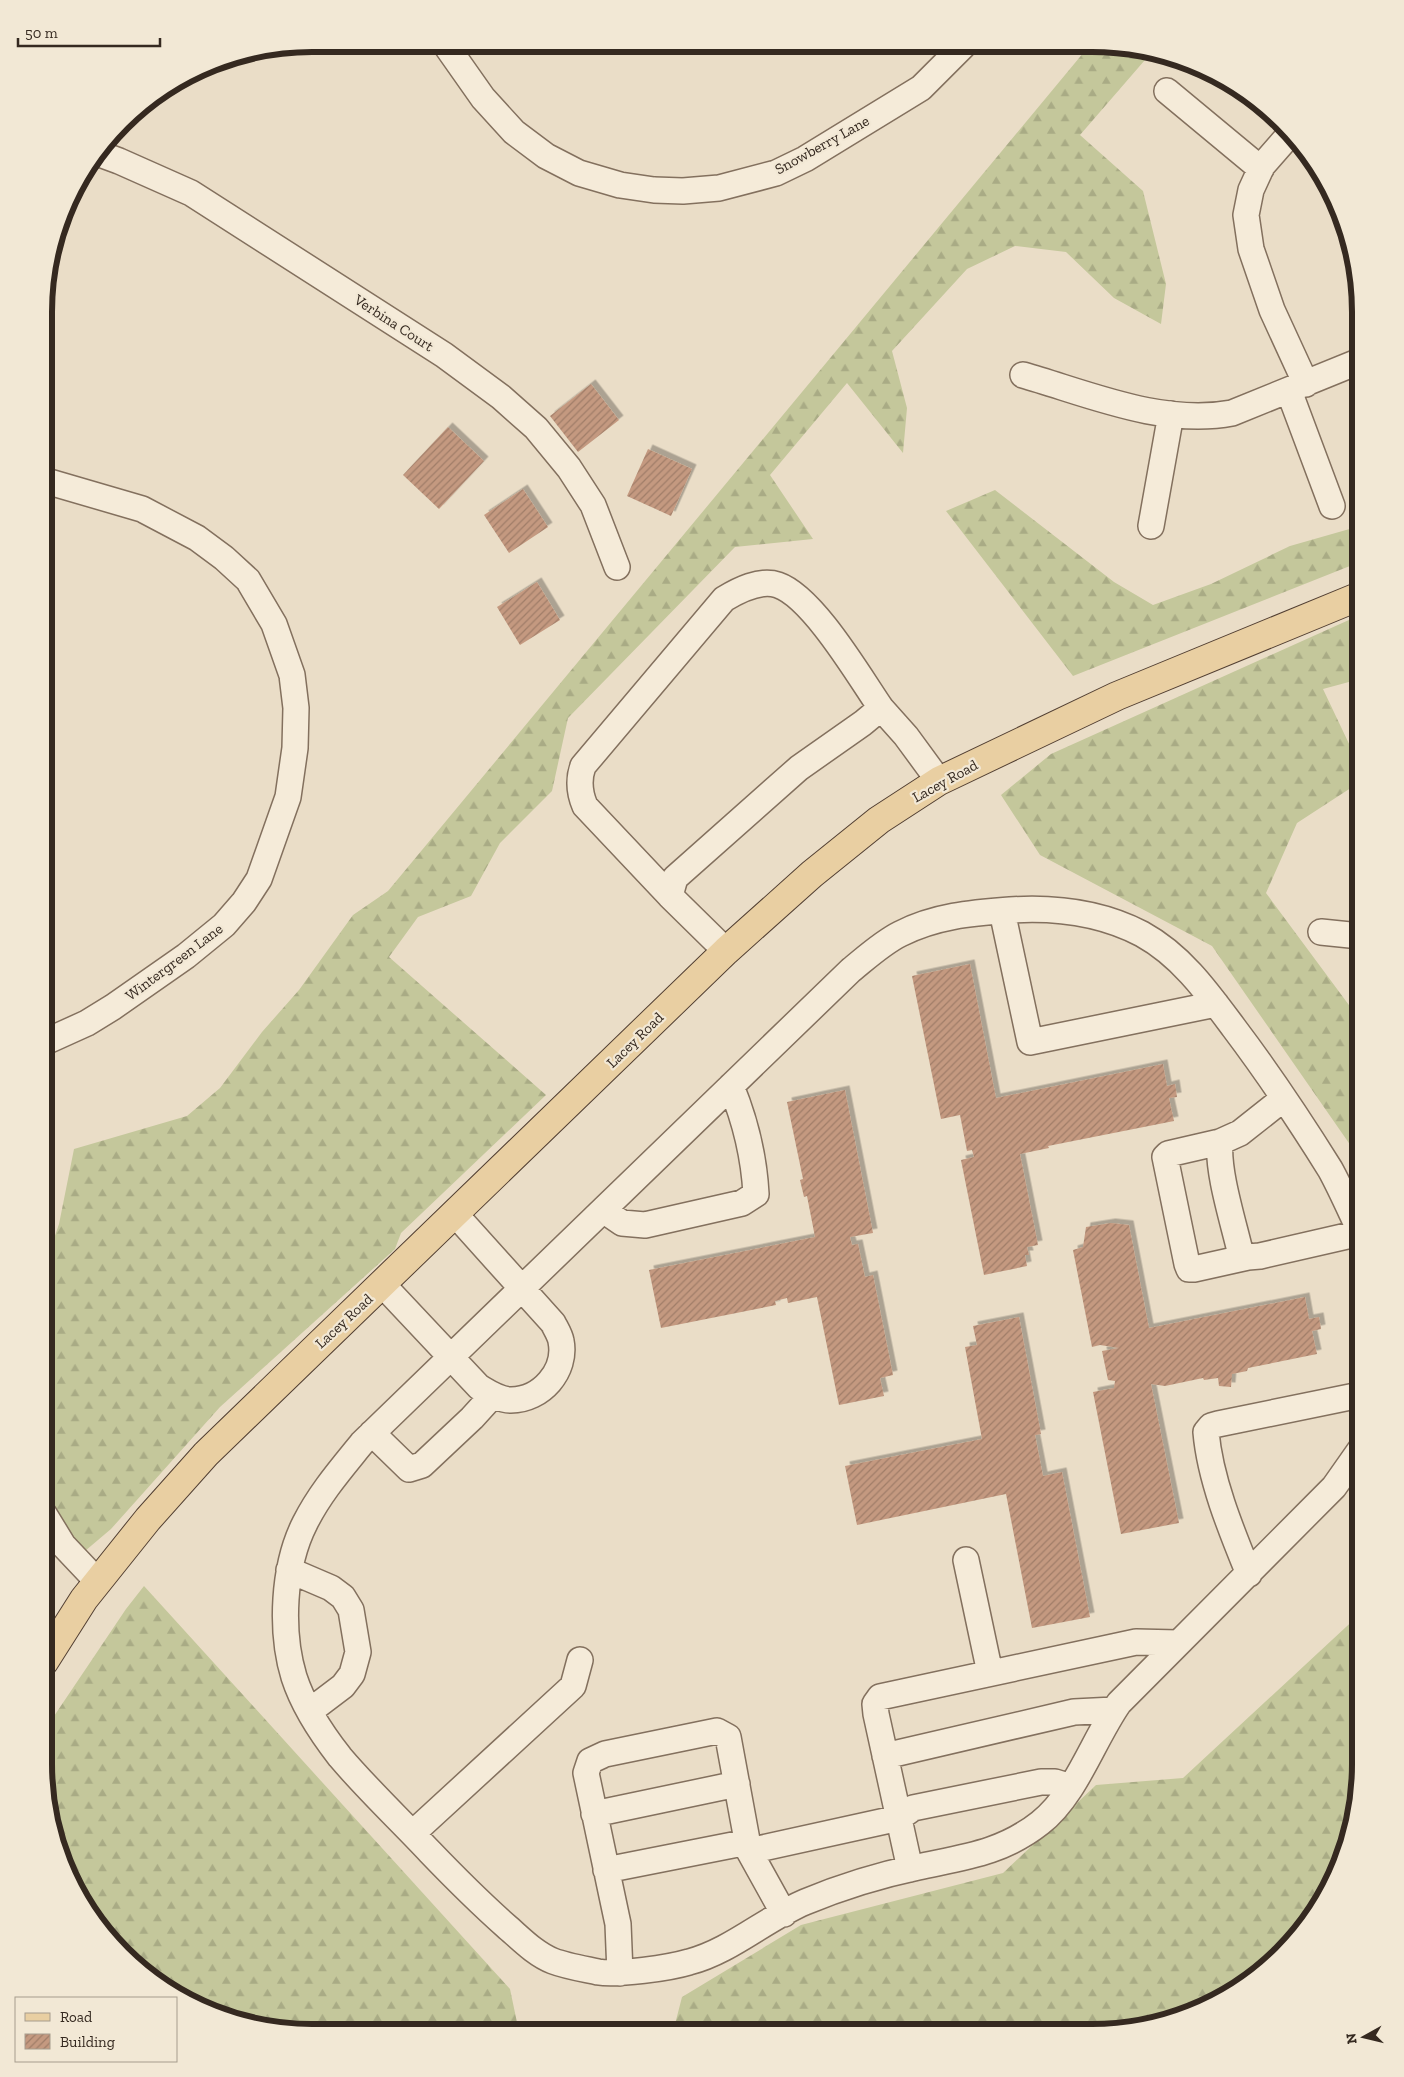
<svg xmlns="http://www.w3.org/2000/svg" width="1404" height="2077" viewBox="0 0 1404 2077" font-family="'Zilla Slab',serif">
	<style>
		.forest { fill: url(#forest-firs) }
		.building { fill: url(#building-hatch); filter: url(#shadow) }
		.lines { fill: none; stroke-linecap: round; stroke-linejoin: round }
		.minor-casing { stroke: #83705e; stroke-width: 28 }
		.major-casing { stroke: #523f32; stroke-width: 30 }
		.minor { stroke: #f5ebd9; stroke-width: 25 }
		.major { stroke: #e9cfa2; stroke-width: 28 }
		.labels { text-anchor: middle; stroke-width: 4.5; stroke-linejoin: round; paint-order: stroke }
		.street-label { font-size: 15px; fill: #352920; stroke: #f2e8d5 }
		.rim { fill: none; stroke: #352920; stroke-width: 6 }
	</style>
	<defs>
		<pattern id="forest-firs" width="22" height="20" patternUnits="userSpaceOnUse" patternTransform="scale(1.25)"><rect width="22" height="20" fill="#c4c79b"/><path d="M5 1l3.5 6h-7zM16 11l3.5 6h-7z" fill="#a9ab85"/></pattern>
		<pattern id="building-hatch" width="6" height="6" patternUnits="userSpaceOnUse" patternTransform="scale(1.25)"><rect width="6" height="6" fill="#c49980"/><path d="M-1 1l2-2M0 6l6-6M5 7l2-2" fill="none" stroke="#a07d68"/></pattern>
		<filter id="shadow"><feDropShadow dx="4.5" dy="-4.5" stdDeviation="0" flood-color="#0004"/></filter>
	</defs>
	<rect width="100%" height="100%" fill="#eaddc7"/>
	<path class="forest" d="M1089,46H1127L1151,53L1080,135L1143,191L1166,284L1161,324L1114,298L1066,252L1015,246L967,269L892,351L907,408L903,453L847,383L770,475L813,539L735,547L568,718L552,791L500,843L471,896L418,917L389,957L546,1095L401,1233L395,1249L220,1407L111,1529L85,1551L44,1511L45,1265L59,1224L74,1149L187,1116L220,1088L262,1032L299,990L353,915L388,891Z
		M995,490L1114,582L1153,605L1211,584L1290,546L1360,526V562L1073,676L946,511Z
		M1360,615V679L1323,689L1360,767V782L1297,823L1266,893L1360,1020V1159L1212,946L1040,855L1001,795L1051,754Z
		M144,1586L510,1989L519,2032L278,2031L210,2013L149,1978L99,1928L64,1868L44,1765V1731L126,1609Z
		M1360,1614V1783L1346,1851L1315,1914L1269,1967L1195,2013L1092,2033L673,2032L682,1997L801,1925L1003,1873L1096,1785L1183,1778Z"/>
	<path class="building" d="M591,384L619,420L578,452L550,416Z
		M448,427L484,461L439,509L403,475Z
		M648,449L692,469L671,516L627,496Z
		M523,489L548,527L509,553L484,515Z
		M537,582L560,620L520,645L497,607Z
		M970,964L996,1098L1163,1064L1167,1086L1175,1084L1177,1097L1169,1098L1174,1121L1048,1146L1049,1148L1020,1154L1038,1245L1027,1247L1029,1255H1025L1027,1266L984,1275L961,1160L974,1157L972,1150L967,1151L960,1115L941,1119L912,976Z
		M845,1090L873,1233L850,1237L852,1245L858,1244L865,1277L873,1275L893,1375L880,1378L884,1396L839,1405L817,1297L788,1303L787,1298L775,1301L776,1305L661,1328L649,1270L815,1237L807,1196L804,1197L800,1180L803,1179L787,1102Z
		M1111,1223L1129,1225L1149,1328L1305,1297L1309,1319L1319,1317L1321,1329L1312,1331L1317,1354L1248,1368L1247,1371L1232,1374L1231,1387L1219,1386L1218,1378L1204,1380L1203,1378L1165,1386L1151,1384L1179,1523L1121,1534L1093,1392L1114,1388L1115,1381L1108,1380L1102,1351L1119,1348L1100,1345L1092,1347L1073,1250L1083,1247L1086,1227Z
		M1019,1317L1041,1434L1035,1435L1043,1476L1062,1472L1090,1617L1032,1628L1006,1494L857,1525L845,1466L982,1439L965,1347L977,1345L973,1326Z"/>
	<g class="lines">
		<defs>
			<path id="minor" d="M445,44L483,98L514,132L546,156L579,173L620,185L654,190L683,191L719,188L776,173L805,159L921,88L963,46
				M1167,91L1261,169
				M1290,134L1262,166L1251,190L1246,215L1251,249L1272,310L1306,384
				M100,154L119,161L191,193L444,355L501,397L536,428L569,468L593,505L617,567
				M1023,375C1089,394 1162,426 1232,413L1360,361
				M1289,391L1332,506
				M1151,526L1171,414
				M670,896L585,806C579,792 578,780 583,766L724,599C739,590 760,579 778,585C813,597 859,676 881,708
				M1002,911L1030,1042L1216,1004
				M1321,932L1360,936
				M726,951L670,896L675,878L799,768L863,723L881,708L906,736L939,781
				M45,1042L87,1023L113,1007L186,956L224,925L244,902L259,879L288,797L295,748L296,708L292,675L274,624L248,580L224,558L197,538L142,509L46,481
				M1283,1099L1240,1133L1220,1142C1217,1171 1233,1221 1240,1251L1248,1257L1260,1256L1360,1233
				M1220,1142L1168,1154L1165,1157L1187,1264L1189,1269H1194L1248,1257
				M603,1210L622,1223L645,1225L742,1203L756,1194C754,1157 745,1120 731,1086
				M383,1285L479,1387C489,1393 499,1400 511,1400C541,1400 567,1371 561,1341C560,1335 556,1329 553,1323L455,1214
				M372,1433L409,1469L422,1465L472,1418L492,1396
				M1360,1450L1334,1487L1119,1703C1093,1740 1076,1795 1040,1823C1002,1853 964,1857 918,1867C880,1875 841,1887 805,1902C765,1919 731,1951 689,1962C669,1968 618,1975 598,1972C584,1969 566,1966 553,1961C535,1954 520,1938 506,1926C479,1902 455,1878 430,1852C401,1821 368,1790 340,1757C322,1734 303,1705 294,1677C280,1631 283,1566 305,1523C320,1493 341,1469 362,1443L851,970C866,958 882,943 900,934C935,916 971,913 1010,910C1056,907 1100,912 1142,934C1182,956 1208,993 1234,1028C1268,1073 1300,1121 1330,1169C1341,1189 1350,1210 1360,1231
				M44,1514L63,1545L98,1582
				M966,1560L990,1673
				M289,1570L331,1588L343,1597L351,1610L358,1652L352,1674L343,1686L310,1711
				M1249,1574C1231,1530 1210,1479 1206,1432L1211,1426L1218,1424L1360,1395
				M885,1756L1074,1712L1114,1710
				M594,1814L737,1784
				M413,1833L573,1686L580,1660
				M749,1851L899,1818L913,1808L1041,1782H1055L1071,1787
				M910,1869L876,1714L875,1704L880,1697L1136,1642L1178,1643
				M606,1870L748,1842
				M620,1973L618,1924L586,1773L590,1761L605,1754L717,1731L728,1737L749,1851L784,1914"/>
			<path id="major" d="M44,1662L84,1599L148,1519L206,1454L726,951L812,874L879,820L939,781L1117,696L1360,596"/>
		</defs>
		<use href="#minor" class="minor-casing"/>
		<use href="#major" class="major-casing"/>
		<use href="#minor" class="minor"/>
		<use href="#major" class="major"/>
	</g>
	<g class="labels">
		<g class="street-label">
			<text transform="translate(822 145) rotate(-29)" y="5">Snowberry Lane</text>
			<text transform="translate(394 323) rotate(33)" y="5">Verbina Court</text>
			<text transform="translate(945 781) rotate(-29)" y="5">Lacey Road</text>
			<text transform="translate(174 962) rotate(-37)" y="5">Wintergreen Lane</text>
			<text transform="translate(635 1040) rotate(-44)" y="5">Lacey Road</text>
			<text transform="translate(344 1321) rotate(-43)" y="5">Lacey Road</text>
		</g>
	</g>
	<path d="M0 0H1404V2077H0ZM312 52H1092A260 260 0 0 1 1352 312V1764A260 260 0 0 1 1092 2024H312A260 260 0 0 1 52 1764V312A260 260 0 0 1 312 52Z" fill="#f2e8d5" fill-rule="evenodd"/>
	<path class="rim" d="M312 52H1092A260 260 0 0 1 1352 312V1764A260 260 0 0 1 1092 2024H312A260 260 0 0 1 52 1764V312A260 260 0 0 1 312 52Z"/>
	<rect x="15" y="1997" width="162" height="65" fill="#f2e8d5" stroke="#a69c8d"/>
	<rect x="25" y="2013" width="25" height="8" fill="#e9cfa2" stroke="#a69c8d"/>
	<text x="60" y="2022" font-size="15" fill="#352920">Road</text>
	<rect x="25" y="2034" width="25" height="15" fill="url(#building-hatch)" stroke="#a69c8d"/>
	<text x="60" y="2047" font-size="15" fill="#352920">Building</text>
	<g transform="translate(1364 2037) rotate(262)" stroke="#f2e8d5" stroke-width="4" paint-order="stroke">
	<path d="M0-4L9 19L0 12L-9 19Z" fill="#352920"/>
	<text y="-8" font-size="14" font-weight="bold" text-anchor="middle" fill="#352920">N</text>
	</g>
	<path d="M18 38v8h142v-8" fill="none" stroke="#352920" stroke-width="2.5"/>
	<text x="25" y="38" font-size="15" fill="#352920" stroke="#f2e8d5" stroke-width="4" paint-order="stroke">50 m</text>
</svg>
